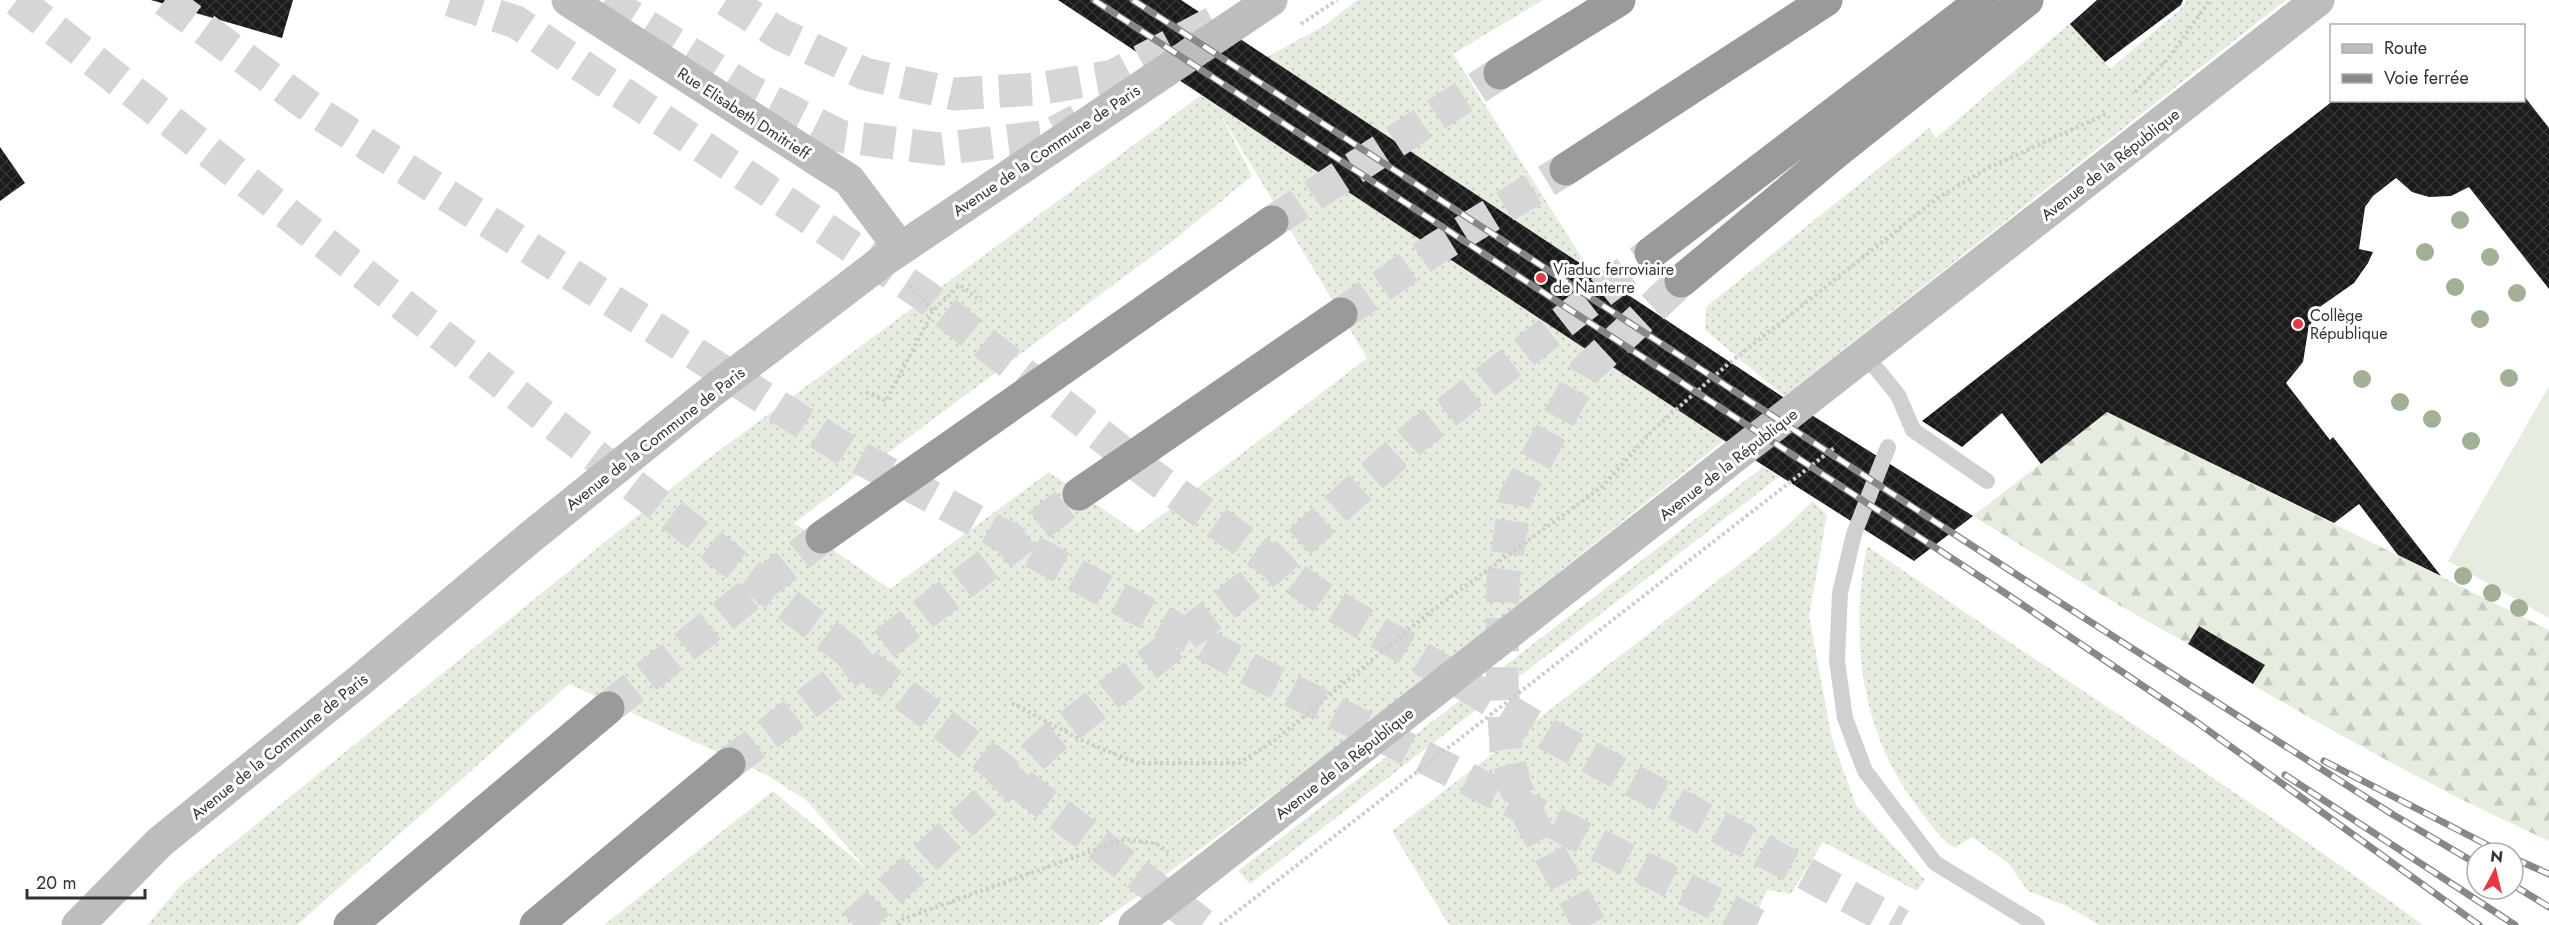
<svg xmlns="http://www.w3.org/2000/svg" width="2549" height="925" viewBox="0 0 2549 925" font-family="Jost,sans-serif">
	<style>
		.grass { fill: url(#grass-dots); fill-rule: evenodd }
		.forest { fill: url(#forest-firs) }
		.pitch { fill: #e6ecdf }
		.building { fill: url(#building-cross-hatch) }
		.lines { fill: none; stroke-linecap: round; stroke-linejoin: round }
		.motorway-tunnel { stroke: #d6d6d6; stroke-width: 33; stroke-dasharray: 33 16; stroke-linecap: butt }
		.path { stroke: #cdcdcd; stroke-width: 4; stroke-dasharray: 3 3; stroke-linecap: butt }
		.service { stroke: #d0d0d0; stroke-width: 16 }
		.secondary { stroke: #bdbdbd; stroke-width: 33 }
		.motorway { stroke: #9a9a9a; stroke-width: 33 }
		.rail-casing { stroke: #888; stroke-width: 7 }
		.rail { stroke: #fff; stroke-width: 4.5; stroke-dasharray: 14; stroke-linecap: butt }
		.tree { fill: #a2b095 }
		.poi-dot { fill: #e63946; stroke: #fff; stroke-width: 2 }
		.labels { text-anchor: middle; stroke-width: 6; stroke-linejoin: round; paint-order: stroke }
		.street-label { font-size: 16px; fill: #333; stroke: #fff }
		.poi-label { font-size: 16px; fill: #333; stroke: #fff; text-anchor: start }
	</style>
	<defs>
		<pattern id="grass-dots" width="8" height="8" patternUnits="userSpaceOnUse" patternTransform="scale(1.5)"><rect width="8" height="8" fill="#e6ecdf"/><path d="M2 2h.1M6 6h.1" fill="none" stroke="#c6cbc0" stroke-width="1.8" stroke-linecap="round"/></pattern>
		<pattern id="forest-firs" width="22" height="20" patternUnits="userSpaceOnUse" patternTransform="scale(1.5)"><rect width="22" height="20" fill="#e6ecdf"/><path d="M5 1l3.5 6h-7zM16 11l3.5 6h-7z" fill="#c6cbc0"/></pattern>
		<pattern id="building-cross-hatch" width="8" height="8" patternUnits="userSpaceOnUse" patternTransform="scale(1.5)"><rect width="8" height="8" fill="#1a1a1a"/><path d="M0 0l8 8M0 8l8-8" fill="none" stroke="#333"/></pattern>
	</defs>
	<rect width="100%" height="100%" fill="#fff"/>
	<path class="grass" d="M1357,0H1543L1453,54L1589,269L1267,57L1324,26Z
		M2186,0H2286L1784,396L1705,330L1706,307L1929,128L1936,138L2074,20L2110,69L2184,6Z
		M1200,96L1212,100L1726,439L1347,740L1098,925H604L773,791L866,868L806,800L765,774L569,684L297,925H147L181,885L705,461ZM1220,113L1367,358L1138,533L1049,472L890,589L794,523L1179,236L1252,176Z
		M1763,467L1780,476L1250,884L1238,871Z
		M1813,501L1827,515L1809,616L1832,739L1856,805L1925,880L1917,891L1823,842L1791,894L1767,890L1752,925H1449L1392,831L1777,535Z
		M1867,546C2052,673 2242,792 2423,925H2099L2069,907L2028,891L2009,864L1972,837L1955,848C1939,838 1930,823 1918,808C1861,734 1849,636 1867,546Z"/>
	<path class="forest" d="M2107,412L2549,630V841C2447,795 2349,741 2253,685L2265,665L2200,626L2188,644L2110,600L1973,516Z"/>
	<path class="pitch" d="M2549,386V618L2448,561Z"/>
	<path class="building" d="M151,0H293L282,38Z
		M1058,0H1181L1786,399L1973,516L1914,561L1731,445Z
		M2097,0H2183L2181,5L2105,62L2070,24Z
		M2524,96L2549,128V289L2469,187L2451,196L2429,197L2412,192L2396,178L2373,196L2365,207L2359,249L2373,252L2368,263L2354,283L2317,309L2308,331L2303,362L2286,383L2330,440L2333,437L2441,576L2398,555L2359,504L2334,523L2107,412L2041,464L2002,413L1962,447L1922,421L2334,100H2524Z
		M0,147L25,183L0,201Z
		M2199,626L2265,665L2253,684L2188,644Z"/>
	<g class="lines">
		<path class="motorway-tunnel" d="M17,0L550,421L1203,925
			M165,0L321,115L849,452L1255,672L1757,925
			M450,0L516,22L924,295L1151,475L1325,600L1547,734L1901,925
			M605,0L749,90L840,136L939,149L1048,136L1078,120
			M726,0L780,34L865,74L955,94L1038,89L1113,76L1226,16
			M1272,222L1500,73
			M1341,314L1434,250L1566,169
			M608,708L822,537
			M729,764L1079,494
			M854,925L1050,741L1270,569L1414,438L1651,253
			M1590,925L1534,826L1515,786L1506,749L1502,680L1503,580L1516,496L1585,371L1681,281"/>
		<path class="path" d="M1301,24L1337,0
			M2135,92L2168,59L2210,0
			M910,286L933,311
			M866,392L886,401L933,311L960,285L981,301
			M1012,703L1083,741L1137,763H1239L1274,741L1430,612L1603,486L1654,429L1727,365L1939,197L1988,168L2108,113
			M898,925L903,919L1125,839L1157,844L1168,852
			M1220,925L1834,448"/>
		<path class="service" d="M1866,356L1898,395L1913,430L1987,481
			M1888,447L1854,534L1840,593L1837,661L1845,718L1865,771L1935,863L2037,925"/>
		<path class="secondary" d="M568,0L849,180L900,248
			M78,925L160,842L364,677L533,535L712,391L884,260L1271,0
			M1135,925L2318,0"/>
		<path class="motorway" d="M1500,73L1619,0
			M1566,169L1826,0
			M1651,253L1983,0
			M1681,281L1836,152L2027,0
			M1079,494L1341,314
			M822,537L1272,222
			M350,925L608,708
			M536,925L729,764"/>
		<defs>
			<path id="rail" d="M1094,0L2005,593L2195,721L2479,925
				M1133,0L2031,584L2392,814L2477,864
				M2324,761L2503,853
				M2285,775L2515,925
				M2513,858L2549,874
				M2513,885L2549,907"/>
		</defs>
		<use href="#rail" class="rail-casing"/>
		<use href="#rail" class="rail"/>
	</g>
	<g class="tree">
		<circle cx="2460" cy="220" r="9"/>
		<circle cx="2425" cy="252" r="9"/>
		<circle cx="2490" cy="257" r="9"/>
		<circle cx="2455" cy="287" r="9"/>
		<circle cx="2517" cy="293" r="9"/>
		<circle cx="2480" cy="319" r="9"/>
		<circle cx="2509" cy="378" r="9"/>
		<circle cx="2362" cy="379" r="9"/>
		<circle cx="2400" cy="402" r="9"/>
		<circle cx="2432" cy="419" r="9"/>
		<circle cx="2471" cy="441" r="9"/>
		<circle cx="2463" cy="576" r="9"/>
		<circle cx="2492" cy="593" r="9"/>
		<circle cx="2519" cy="608" r="9"/>
	</g>
	<g class="poi-dot">
		<circle cx="1541" cy="278" r="6"/>
		<circle cx="2298" cy="324" r="6"/>
	</g>
	<g class="labels">
		<g class="street-label">
			<text transform="translate(744 113) rotate(33)" y="6">Rue Elisabeth Dmitrieff</text>
			<text transform="translate(1046 150) rotate(-34)" y="6">Avenue de la Commune de Paris</text>
			<text transform="translate(2110 164) rotate(-38)" y="6">Avenue de la République</text>
			<text transform="translate(655 438) rotate(-38)" y="6">Avenue de la Commune de Paris</text>
			<text transform="translate(1728 464) rotate(-38)" y="6">Avenue de la République</text>
			<text transform="translate(279 746) rotate(-39)" y="6">Avenue de la Commune de Paris</text>
			<text transform="translate(1344 763) rotate(-38)" y="6">Avenue de la République</text>
		</g>
		<g class="poi-label">
			<text x="1553" y="275">Viaduc ferroviaire<tspan x="1553" dy="18">de Nanterre</tspan></text>
			<text x="2310" y="321">Collège<tspan x="2310" dy="18">République</tspan></text>
		</g>
	</g>
	<rect x="2330" y="24" width="195" height="78" fill="#ffffff" stroke="#adadad" stroke-width="1.5"/>
	<rect x="2342" y="44" width="30" height="9" fill="#bdbdbd" stroke="#adadad" stroke-width="1.5"/>
	<text x="2384" y="54" font-size="18" fill="#333333">Route</text>
	<rect x="2342" y="74" width="30" height="9" fill="#888888" stroke="#adadad" stroke-width="1.5"/>
	<text x="2384" y="84" font-size="18" fill="#333333">Voie ferrée</text>
	<g transform="translate(2495 871) rotate(7)"><circle r="28" fill="#ffffff" stroke="#adadad" stroke-width="1.5"/>
	<path d="M0-4.5L10 22L0 15L-10 22Z" fill="#e63946"/>
	<text y="-9" font-size="16" font-weight="bold" text-anchor="middle" fill="#333333">N</text>
	</g>
	<path d="M27 889v9h118v-9" fill="none" stroke="#333333" stroke-width="3"/>
	<text x="36" y="889" font-size="18" fill="#333333" stroke="#ffffff" stroke-width="4.5" paint-order="stroke">20 m</text>
</svg>
